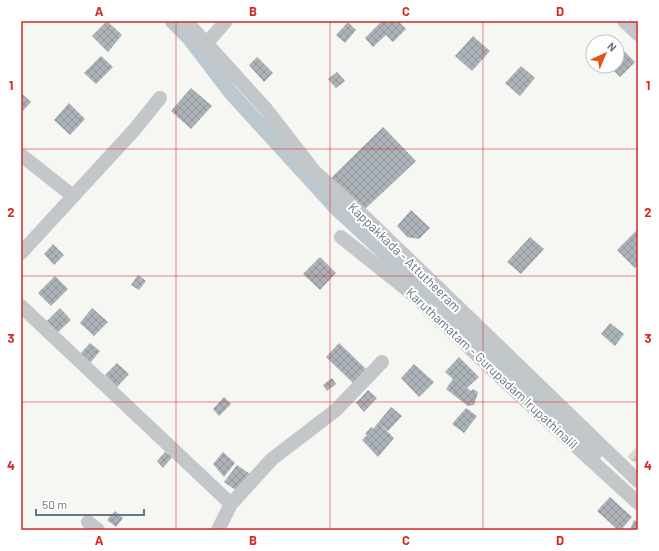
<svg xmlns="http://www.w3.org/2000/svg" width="659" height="551" viewBox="0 0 659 551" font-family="Barlow,sans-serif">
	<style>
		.wetland { fill: url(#wetland-marsh) }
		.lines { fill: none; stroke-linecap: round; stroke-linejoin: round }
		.canal { stroke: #bcc8cd; stroke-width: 15 }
		.building { fill: url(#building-cross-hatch) }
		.street { stroke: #c3c7ca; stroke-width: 14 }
		.grid { fill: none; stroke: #d62828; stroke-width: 1; stroke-opacity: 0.55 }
		.labels { text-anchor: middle; stroke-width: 4; stroke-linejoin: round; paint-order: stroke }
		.street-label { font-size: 13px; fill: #647584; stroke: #fff }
		.neatline { fill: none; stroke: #d62828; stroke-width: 1.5 }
		.grid-label { font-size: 13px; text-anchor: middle; font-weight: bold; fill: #d62828 }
	</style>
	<defs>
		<pattern id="wetland-marsh" width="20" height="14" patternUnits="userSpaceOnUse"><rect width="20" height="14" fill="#d7ddd3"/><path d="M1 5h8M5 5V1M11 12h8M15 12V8" fill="none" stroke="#b2b8b1"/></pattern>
		<pattern id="building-cross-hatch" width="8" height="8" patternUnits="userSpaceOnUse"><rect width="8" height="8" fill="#abb3b9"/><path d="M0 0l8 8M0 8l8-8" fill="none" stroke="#8f969c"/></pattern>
	</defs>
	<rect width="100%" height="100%" fill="#f6f6f2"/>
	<path class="wetland" d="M638,445V465L627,457Z"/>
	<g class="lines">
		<path class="canal" d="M172,21L189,38L231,93L336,208L597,451"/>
	</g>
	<path class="building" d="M107,21L122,35L108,52L92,36Z
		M382,21H398L406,29L393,42L386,35L373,47L365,38Z
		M348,22L356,30L345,43L336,35Z
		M473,36L490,51L472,71L455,56Z
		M617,44L635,62L620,77L609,66H617Z
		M101,56L113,67L96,84L84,73Z
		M257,57L273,73L264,82L249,65Z
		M521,66L535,78L520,96L505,83Z
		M337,72L345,81L336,88L328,79Z
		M191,88L212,106L191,129L171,111Z
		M21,93L31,102L21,113Z
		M69,103L85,119L70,135L54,120Z
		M383,127L416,161L363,211L331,178Z
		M411,210L430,228L419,239L407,237L397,226Z
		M638,229V265L635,268L617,250Z
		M530,237L544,249L521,274L507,262Z
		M53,244L64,255L54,265L44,254Z
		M320,257L336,273L320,290L303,274Z
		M138,275L146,281L139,290L131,285Z
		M55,276L68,289L51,306L38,293Z
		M60,308L71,320L57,333L46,322Z
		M92,308L108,322L94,336L80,323Z
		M610,323L624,334L615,346L601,334Z
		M90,343L100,351L90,363L80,354Z
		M339,343L367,370L353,383L326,357Z
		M459,357L479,377L467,388L471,391L473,389L478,392L474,405L468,406L446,389L453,379L445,372Z
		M117,363L129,374L117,387L105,375Z
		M414,364L434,382L419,397L401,378Z
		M332,378L336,384L327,391L323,385Z
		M368,390L377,398L364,412L356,403Z
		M224,397L231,404L219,416L213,409Z
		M391,407L402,416L388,431L380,424L394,438L378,457L362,440L367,435L365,434L371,427L373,429Z
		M466,408L477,416L464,433L452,424Z
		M165,452L172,457L163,468L157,461Z
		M223,452L235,463L224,477L213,464Z
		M237,465L250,474L237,491L224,482Z
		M610,497L632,517L621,530H618L597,511Z
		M115,511L123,518L116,527L107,520Z
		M634,520L638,522V530H630Z"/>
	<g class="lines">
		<path class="street" d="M186,21L266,109L315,172L368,220L638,481
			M624,21L638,34
			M206,44L226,21
			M21,155L73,196
			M341,237L415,296L499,376L638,503
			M21,253L135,129L160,98
			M21,306L231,504
			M88,522L98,530
			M218,530L231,504L272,459L336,410L382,362"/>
	</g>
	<path class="grid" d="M176,21V530M330,21V530M483,21V530M21,149H638M21,276H638M21,402H638"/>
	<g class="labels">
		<g class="street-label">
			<text transform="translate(405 257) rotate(44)" y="5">Kappakkada - Attutheeram</text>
			<text transform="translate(492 368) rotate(43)" y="5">Karuthamatam - Gurupadam Irupathinalil</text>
		</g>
	</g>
	<rect width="659" height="551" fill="none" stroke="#ffffff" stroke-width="44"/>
	<g transform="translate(605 54) rotate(44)"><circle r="19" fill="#ffffff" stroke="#c1c8ce"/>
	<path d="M0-3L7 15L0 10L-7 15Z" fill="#e85220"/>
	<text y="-6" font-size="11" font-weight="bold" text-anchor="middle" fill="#647584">N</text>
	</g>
	<path d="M36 509v6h108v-6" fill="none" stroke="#647584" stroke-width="2"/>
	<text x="42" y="509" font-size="12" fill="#647584" stroke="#ffffff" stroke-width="3" paint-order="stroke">50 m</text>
	<rect x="22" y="22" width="615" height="507" class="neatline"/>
	<g class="grid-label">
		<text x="99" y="16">A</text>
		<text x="253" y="16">B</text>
		<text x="406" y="16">C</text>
		<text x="560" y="16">D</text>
		<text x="11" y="90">1</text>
		<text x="648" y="90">1</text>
		<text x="11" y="217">2</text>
		<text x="648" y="217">2</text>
		<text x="11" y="343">3</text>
		<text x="648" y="343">3</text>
		<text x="11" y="470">4</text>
		<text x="648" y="470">4</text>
		<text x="99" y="545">A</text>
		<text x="253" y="545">B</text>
		<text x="406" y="545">C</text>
		<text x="560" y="545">D</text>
	</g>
</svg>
